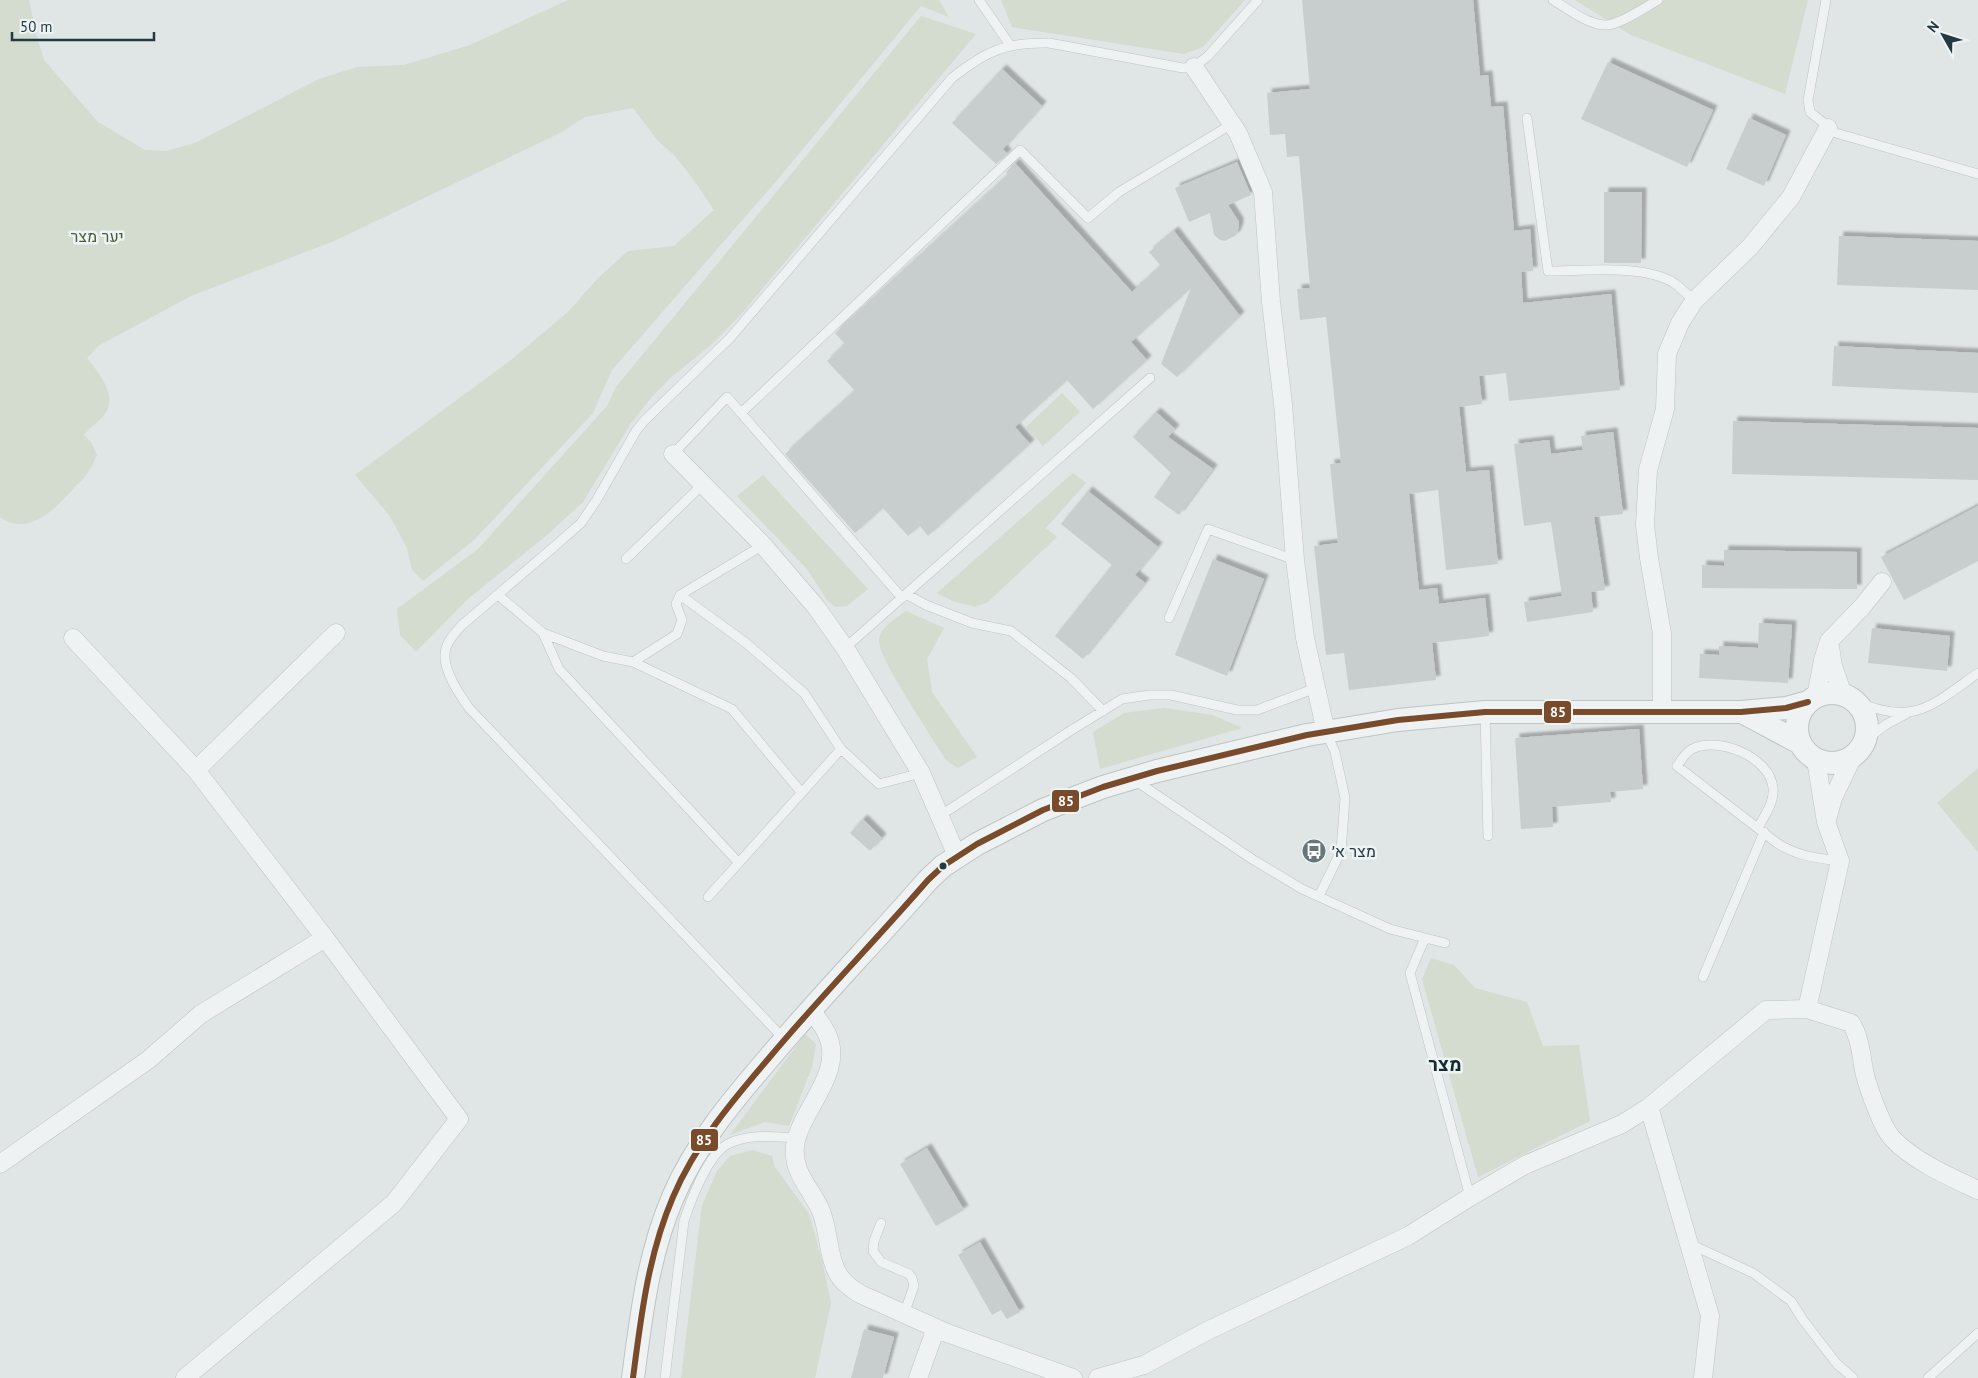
<svg xmlns="http://www.w3.org/2000/svg" width="1978" height="1378" viewBox="0 0 1978 1378" font-family="'PT Sans',Heebo,sans-serif">
	<style>
		.green { fill: #d4dbcf }
		.building { fill: #c8cdcd; filter: url(#shadow) }
		.lines { fill: none; stroke-linecap: round; stroke-linejoin: round }
		.service-casing { stroke: #bec3c3; stroke-width: 10 }
		.minor-casing { stroke: #bec3c3; stroke-width: 19 }
		.tertiary-casing { stroke: #bec3c3; stroke-width: 24 }
		.service { stroke: #eff2f2; stroke-width: 9 }
		.minor { stroke: #eff2f2; stroke-width: 18 }
		.tertiary { stroke: #eff2f2; stroke-width: 22 }
		.bus-1-casing { stroke: #edf4f6; stroke-width: 10 }
		.bus-1 { stroke: #7a4b2a; stroke-width: 6 }
		.bus-dot { fill: #253a40; stroke: #edf4f6; stroke-width: 2 }
		.labels { text-anchor: middle; stroke-width: 5; stroke-linejoin: round; paint-order: stroke }
		.park-label { font-size: 16px; fill: #4b5d31; stroke: #edf4f6 }
		.poi-label { font-size: 16px; fill: #253a40; stroke: #edf4f6; text-anchor: start }
		.quarter-label { font-size: 19px; font-weight: bold; fill: #182a31; stroke: #edf4f6 }
		.line-badge { stroke: #edf4f6; stroke-width: 2 }
		.badge-label { font-size: 14px; text-anchor: middle; font-weight: bold; fill: #fff }
	</style>
	<defs>
		<filter id="shadow"><feDropShadow dx="4.5" dy="-4.5" stdDeviation="1" flood-color="#0004"/></filter>
	</defs>
	<rect width="100%" height="100%" fill="#e0e5e5"/>
	<path class="green" d="M0,0H29L35,31L44,60L98,122L145,150L166,151L195,143L319,79L357,67L404,65L470,45L568,0H939L949,17L921,6L778,179L612,370L593,413L474,540L423,581L412,570L407,548L390,516L355,475L511,360L568,312L598,278L628,251L674,246L714,210L691,176L674,155L658,141L633,108L585,117L560,133L334,241L191,296L98,346L87,358C98,372 119,396 104,415C98,422 90,427 84,435L91,442L97,455C94,460 92,467 88,472C84,479 77,484 72,490C54,510 28,537 0,517Z
		M1001,0H1245L1203,47L1184,54L1012,27Z
		M1575,0H1808L1785,94L1631,35Z
		M921,16L976,34L743,312L712,344L669,379L651,398L631,423L583,502L546,536L469,598L416,652L400,635L397,609L478,549L607,406L616,387Z
		M1062,393L1080,412L1043,446L1026,427Z
		M1073,473L1086,483L1046,528L1057,537L988,602L975,607L953,601L937,593Z
		M763,475L868,589L847,606L835,607L827,600L807,569L737,496Z
		M906,611L944,628L927,659L932,692L977,757L958,768L946,760C934,740 879,659 879,642C879,627 896,619 906,611Z
		M1164,708L1213,715L1242,728L1100,769L1093,732L1124,713Z
		M1978,768V852L1937,803Z
		M1431,958L1454,965L1475,988L1527,1002L1543,1046L1579,1045L1590,1121L1478,1177L1422,979Z
		M805,1034L816,1044L812,1067L789,1126L765,1122L730,1135Z
		M752,1150L772,1156L775,1167L809,1214L822,1260L831,1303L815,1378H681L702,1205L717,1171L730,1156Z"/>
	<path class="building" d="M1302,0H1473L1480,76L1488,75L1491,107L1503,106L1514,231L1530,229L1533,271L1521,272L1523,303L1611,294L1620,390L1509,401L1506,373L1479,376L1482,404L1459,407L1466,472L1489,470L1498,564L1446,570L1438,490L1409,494L1419,590L1437,588L1439,604L1485,598L1489,636L1432,643L1436,680L1349,690L1344,653L1326,655L1314,546L1338,543L1330,464L1341,463L1326,317L1300,320L1297,289L1310,288L1299,156L1287,157L1285,134L1270,135L1267,93L1310,89Z
		M1608,62L1713,110L1687,167L1581,119Z
		M1002,69L1042,106L1003,149L1007,154L996,164L952,123Z
		M1749,118L1786,135L1764,186L1726,169Z
		M1237,162L1251,195L1228,205L1239,222V227L1236,235L1225,241L1220,240L1214,235L1210,213L1189,222L1175,188Z
		M1015,163L1132,292L1161,266L1149,252L1174,231L1240,316L1177,377L1161,364L1191,288L1131,342L1147,360L1093,409L1067,380L1015,427L1030,444L928,536L920,526L908,536L883,508L855,533L785,454L855,391L827,361L845,344L835,333L1008,175L1006,172Z
		M1604,192H1642L1641,263H1604Z
		M1839,236L1978,241V290L1837,285Z
		M1834,346L1978,353V393L1832,386Z
		M1156,412L1175,429L1168,437L1213,469L1179,515L1154,497L1171,473L1133,437Z
		M1733,421L1978,428V480L1732,474Z
		M1613,432L1623,514L1594,517L1605,590L1591,592L1593,612L1527,622L1524,602L1562,596L1551,522L1524,526L1514,444L1549,440L1551,454L1583,450L1581,436Z
		M1088,491L1158,547L1135,575L1145,583L1083,659L1055,636L1112,565L1061,524Z
		M1978,506V561L1904,600L1881,557Z
		M1724,550L1857,552V589L1702,588V565L1724,566Z
		M1213,559L1264,579L1227,676L1175,655Z
		M1759,623L1792,625L1788,683L1699,678L1700,654L1719,655V646L1758,648Z
		M1872,628L1950,636L1947,671L1868,663Z
		M1639,729L1643,789L1610,792L1611,802L1552,807L1553,827L1521,829L1515,738Z
		M863,819L882,838L870,851L850,833Z
		M927,1148L964,1210L936,1226L900,1164Z
		M980,1242L1020,1312L1007,1319L1001,1310L992,1315L958,1255Z
		M864,1329L894,1337L883,1378H851Z"/>
	<g class="lines">
		<defs>
			<path id="service" d="M979,0L1010,45
				M1553,0C1568,9 1587,24 1605,25C1618,26 1645,7 1658,0
				M1826,0L1808,100L1810,112L1836,133L1978,174
				M1527,118L1548,271C1583,271 1644,264 1674,283C1681,288 1688,295 1694,301
				M741,413L902,598
				M673,454L727,397L741,413L1020,150L1088,218L1119,192L1232,124
				M626,559L703,484
				M906,594L926,605L972,623L1011,631L1071,678L1103,711
				M498,595L543,633L559,669L738,862
				M680,595L746,643L804,693L841,749L879,784L921,773
				M1169,618L1208,529L1295,560
				M543,633L603,656L633,662L732,709L801,792
				M845,648L1150,378
				M633,662L677,634L682,620L676,604L680,595L763,545
				M1853,700C1913,727 1930,707 1978,673
				M1485,712L1488,836
				M1865,740L1887,724L1906,714
				M1136,781L1252,859L1302,889L1390,929L1445,943
				M941,815L1070,731L1122,699L1149,695H1171L1237,710H1257L1316,688
				M1758,828C1764,816 1775,802 1773,788C1770,757 1719,736 1692,749C1686,752 1681,760 1677,766L1777,843C1796,856 1817,858 1840,861
				M1319,896L1341,851L1345,798L1335,752L1326,732
				M708,897L841,749
				M1425,938L1410,973L1470,1197
				M1703,977L1764,832
				M784,1039L469,708C460,695 444,672 445,655C445,643 455,633 462,625L555,546L581,523L596,501L636,431L644,421L730,338L952,78C986,51 1006,42 1049,43L1183,68L1194,67L1208,56L1258,0
				M881,1223L874,1241L873,1251L881,1262L909,1274L912,1278L914,1286L904,1314
				M1688,1243L1753,1273L1791,1301L1803,1320L1837,1364L1853,1378
				M665,1378L684,1221C691,1200 708,1154 728,1144C749,1133 775,1137 797,1138
				M1928,1378L1978,1333"/>
			<path id="minor" d="M1194,67L1238,133L1263,192L1271,302L1283,404L1295,560L1305,638L1326,732
				M673,454L763,545L816,607L845,648L921,773L957,856
				M1830,647L1833,666L1843,695
				M1816,697L1823,660L1829,641L1862,607L1882,582
				M1662,711V633L1649,558L1645,525L1648,470L1665,409L1667,354L1680,323L1694,301L1750,247L1791,197L1828,128
				M1816,760L1826,822L1840,861L1807,1009L1851,1023C1861,1039 1861,1057 1865,1075C1869,1090 1882,1127 1892,1138C1913,1161 1950,1177 1978,1190
				M196,770L336,633
				M1827,820L1833,798L1852,758
				M811,1010C816,1017 822,1024 826,1032C847,1072 800,1109 795,1146C792,1173 811,1188 821,1211C829,1231 828,1260 840,1277C845,1284 852,1289 860,1294L947,1333L1073,1378
				M1649,1107L1710,1316L1703,1378
				M0,1164L148,1060L201,1014L325,938L196,770L73,638
				M185,1378L394,1203L459,1119L325,938
				M918,1378L936,1328
				M1098,1378L1144,1365L1207,1331L1408,1236L1470,1197L1525,1165L1622,1124L1649,1107L1766,1010L1807,1009"/>
			<path id="tertiary" d="M1797 728a35 35 0 1 1 70 0a35 35 0 1 1-70 0Z
				M1742,712L1800,743
				M633,1378C641,1317 648,1255 673,1197C695,1145 732,1101 769,1058C820,997 876,940 928,880L943,866L977,844L1043,810L1103,787L1157,771L1307,735L1398,720L1485,712H1741L1786,708L1808,702"/>
		</defs>
		<use href="#service" class="service-casing"/>
		<use href="#minor" class="minor-casing"/>
		<use href="#tertiary" class="tertiary-casing"/>
		<use href="#service" class="service"/>
		<use href="#minor" class="minor"/>
		<use href="#tertiary" class="tertiary"/>
		<defs>
			<path id="bus-1" d="M633,1378C641,1317 648,1255 673,1197C695,1145 732,1101 769,1058C820,997 876,940 928,880L943,866L977,844L1043,810L1103,787L1157,771L1307,735L1398,720L1485,712H1741L1786,708L1808,702"/>
		</defs>
		<use href="#bus-1" class="bus-1-casing"/>
		<use href="#bus-1" class="bus-1"/>
	</g>
	<defs>
		<symbol id="bus-disc" viewBox="-11 -11 22 22"><circle r="9.5" fill="#66767a" stroke="#edf4f6"/><path d="M-5-6H5V4H4V6H2V4H-2V6H-4V4H-5ZM-3.5-4V0h7V-4ZM-3.5 1.2v1.5H-2V1.2ZM2 1.2v1.5H3.5V1.2Z" fill="#fff"/></symbol>
	</defs>
	<g fill-rule="evenodd">
		<use href="#bus-disc" x="1300" y="837" width="28" height="28"/>
	</g>
	<circle class="bus-dot" cx="943" cy="866" r="4.5"/>
	<g class="labels">
		<g class="park-label">
			<text x="97" y="242">יער מצר</text>
		</g>
		<g class="poi-label">
			<text x="1332" y="857">מצר א׳</text>
		</g>
		<g class="quarter-label">
			<text x="1445" y="1071">מצר</text>
		</g>
	</g>
	<g class="line-badge">
		<rect x="1543" y="700" width="29" height="24" rx="5" fill="#7a4b2a"/>
		<rect x="1051" y="789" width="29" height="24" rx="5" fill="#7a4b2a"/>
		<rect x="690" y="1128" width="29" height="24" rx="5" fill="#7a4b2a"/>
	</g>
	<g class="badge-label">
		<text x="1558" y="717">85</text>
		<text x="1066" y="806">85</text>
		<text x="704" y="1145">85</text>
	</g>
	<g transform="translate(1943 35) rotate(309)" stroke="#edf4f6" stroke-width="4" paint-order="stroke">
	<path d="M0-4L9 19L0 12L-9 19Z" fill="#253a40"/>
	<text y="-8" font-size="14" font-weight="bold" text-anchor="middle" fill="#253a40">N</text>
	</g>
	<path d="M12 32v8h142v-8" fill="none" stroke="#253a40" stroke-width="2.5"/>
	<text x="20" y="32" font-size="15" fill="#253a40" stroke="#edf4f6" stroke-width="4" paint-order="stroke">50 m</text>
</svg>
